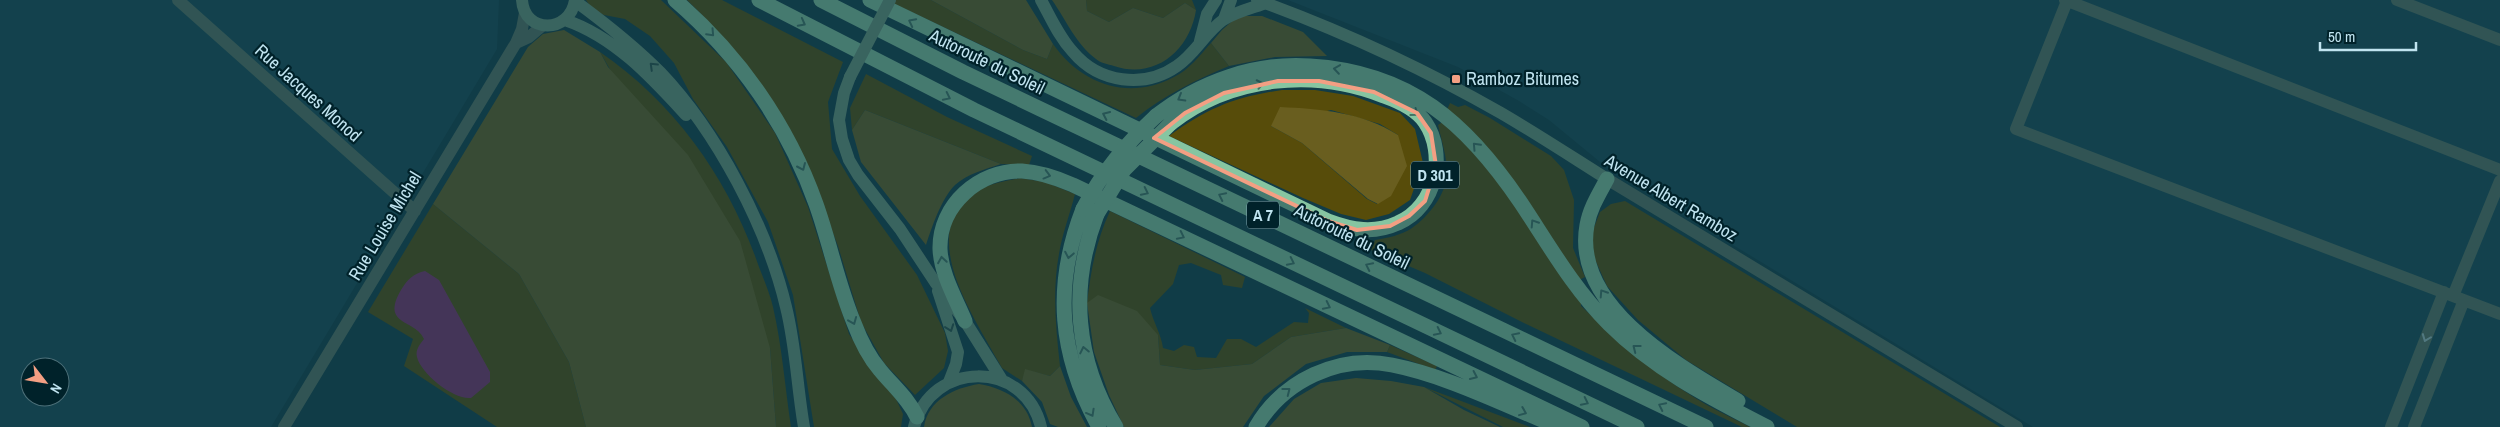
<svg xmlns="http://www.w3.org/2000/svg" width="2500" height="427" viewBox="0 0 2500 427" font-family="'Archivo Narrow',sans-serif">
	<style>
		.built { fill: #174855; fill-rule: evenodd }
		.green { fill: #574c0a; fill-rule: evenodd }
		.forest { fill: #695e1f }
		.water { fill: #832e6e }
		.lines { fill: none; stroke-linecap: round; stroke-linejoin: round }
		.street { stroke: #597264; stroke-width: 12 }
		.secondary { stroke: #6c947d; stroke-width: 12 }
		.highway { stroke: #86c5a1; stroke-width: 15 }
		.secondary-bridge { stroke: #6c947d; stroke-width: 12 }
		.highway-bridge { stroke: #86c5a1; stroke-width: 15 }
		.oneway { stroke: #437466 }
		.oneway2 { stroke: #2b504b }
		.oneway3 { stroke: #a1c2c6 }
		.marked { fill: none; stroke: #f39f83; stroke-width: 4; stroke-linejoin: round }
		.poi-dot { fill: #f39f83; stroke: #00222a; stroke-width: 2 }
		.labels { text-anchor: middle; stroke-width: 4.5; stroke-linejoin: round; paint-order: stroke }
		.shield { fill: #00222a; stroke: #86aab5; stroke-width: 1 }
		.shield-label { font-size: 16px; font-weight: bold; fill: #c0e4f0 }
		.street-label { font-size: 18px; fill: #c0e4f0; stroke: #00222a }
		.poi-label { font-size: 18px; fill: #c0e4f0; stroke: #00222a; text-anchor: start }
	</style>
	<rect width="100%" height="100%" fill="#113c47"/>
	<path class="built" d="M0,0H499L497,49L271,427H0ZM30,367H60V397H30Z
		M1288,0H2500V427H2033L1611,171L1549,120L1519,101L1458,67Z"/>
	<path class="green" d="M586,0H661L726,62L775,133L808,207L849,334L876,375L896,399L903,414L901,427H814L793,295L768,222L727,147L693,99L674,63L650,36L625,19L604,15L592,9Z
		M687,0H722L843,62L828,102L832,149L860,196L917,275L945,333L948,351L944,368L915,395L884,363L861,322L838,246L805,160L703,16Z
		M886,0H931L1023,50L1047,59L1053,44C1082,85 1129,101 1174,77C1189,70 1200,55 1211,43L1229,66C1196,80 1164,95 1136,118Z
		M1086,0H1192L1196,10L1185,3L1163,18L1133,8L1109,22L1087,11Z
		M600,52C677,105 729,180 759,267C764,280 770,294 773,307C782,346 785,387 791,427H776L770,348Z
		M866,74L947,117L1032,156L1029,165L1001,164L865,110L852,130L850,108Z
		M1282,90H1315L1353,96L1400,113L1415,129L1423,163L1410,200L1389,214L1366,220L1341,214L1303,198L1169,136C1208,108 1234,97 1282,90ZM1331,110L1380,124L1398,135L1377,204L1367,199L1302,143L1271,126Z
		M1450,103L1458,107L1465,105L1490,118L1551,156L1564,170L1574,200L1573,248L1585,277L1581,279V306C1616,339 1651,371 1692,396C1710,408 1731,417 1750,427H1742L1522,322L1425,273L1371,250L1375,240C1387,238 1402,235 1412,228C1428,217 1446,195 1447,174C1447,157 1442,142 1438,125L1441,123Z
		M1020,178L1045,182L1075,194C1070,214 1062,234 1059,254C1052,291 1056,329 1060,366L1050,376L1026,370L1022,381L1002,368L998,361C973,315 914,231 977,191C990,183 1006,181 1020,178Z
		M1625,201L2000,427H1797L1686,360L1638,320L1607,286L1593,255V230L1600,212L1611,204Z
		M433,204L519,274L569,362L586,427H497L404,366L413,339L368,312Z
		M1110,211L1245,277L1242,288L1223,285L1221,275L1191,263L1179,265L1173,284L1150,308C1153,322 1161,333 1163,348L1174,351L1184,345L1194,347L1197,357L1216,358L1227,339H1241L1256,347L1294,322L1308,323L1309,313L1305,308L1346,328L1291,337L1252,364L1195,370L1160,365L1158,335L1087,303C1091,270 1096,241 1110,211Z
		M1390,345L1437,366L1435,370L1387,352Z
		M1424,387L1530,427H1503Z"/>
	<path class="forest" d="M931,0H1026L1053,44L1047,59L1023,50Z
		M1052,0H1086L1087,11L1109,22L1133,8L1163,18L1185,3L1196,10C1190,50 1155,80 1114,66C1108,64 1100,63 1096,59C1076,44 1066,20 1052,0Z
		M1238,16H1262L1303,32L1327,56L1275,57L1229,66L1211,43L1222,30Z
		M564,30L600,52L608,67L688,155L740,241L770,348L776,427H586L569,362L519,274L433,204L528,47L543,34Z
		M1280,107C1321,109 1362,112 1398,135L1407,166L1391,196L1378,204L1368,199L1302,143L1271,126Z
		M865,110L1001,164C986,169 967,174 955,185C941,199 932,227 926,245L861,162L852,130Z
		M1098,295L1137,311L1158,335L1160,365L1195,370L1252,364L1291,337L1346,328L1390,345L1387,352H1347L1306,364L1264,396L1243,427H1124L1109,395L1094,352L1087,303Z
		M1060,366L1071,397L1087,427H1058L1050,424L1042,402L1022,381L1025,369L1050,376Z
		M1356,378L1391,381L1424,387L1464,410L1500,427H1269L1294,399L1321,383Z
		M979,384C1003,388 1027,400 1032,427H924C928,400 954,388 979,384Z"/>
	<path class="water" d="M425,271L439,280L490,372V382L471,398C454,400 421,374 417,357C415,350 420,344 424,339C416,319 380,326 401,290C407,280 414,273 425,271Z"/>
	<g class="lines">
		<path class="street" d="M178,0L415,211
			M2065,0L2500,170
			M2397,0L2500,40
			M2067,1L2016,129L2500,314
			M516,43L529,37L542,26
			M1607,179L2017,427
			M2453,296L2500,181
			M284,427L516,43L522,29L525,13
			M2391,427L2444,292
			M2414,427L2464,300"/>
		<path class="secondary" d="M522,0C524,34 570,34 575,0
			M1041,0C1051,18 1059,37 1073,52C1099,83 1144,89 1177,66C1195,54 1205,33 1223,20C1235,12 1252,8 1266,3
			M1257,0C1340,30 1424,69 1501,113C1537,134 1572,157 1607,179
			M575,1C605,23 634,46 660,72C717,132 767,227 786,307C796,347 797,387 804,427
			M1224,19L1231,0
			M565,20C615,37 652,78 686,115
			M1200,41L1207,14L1216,0
			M850,77L844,93L839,120L842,139L849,160L858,175L900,229L935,282L965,321L1002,380
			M938,291L958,352L956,364L949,382
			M914,427C931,360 1025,359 1041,427"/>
		<path class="highway" d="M675,0C739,55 788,125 816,204C830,243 838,285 854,323C860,339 868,356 880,370C893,386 908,398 917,417
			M759,0L974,110L1637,427
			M821,0L963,72L1706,427
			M870,0L1328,221C1352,230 1374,234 1398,223C1436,207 1447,154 1425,122C1416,109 1398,101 1384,96C1314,68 1231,76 1171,123
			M1156,116C1199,82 1255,62 1310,66C1410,72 1467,123 1521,203C1549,245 1573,288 1609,324C1655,370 1711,398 1767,427
			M1607,179C1599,194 1590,208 1587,225C1572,307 1679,366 1738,401
			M1083,209C1053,286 1059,355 1099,427
			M1097,214C1069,287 1075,360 1116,427
			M965,321C956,299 941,274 940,249C939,205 979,170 1022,171C1040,172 1057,178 1073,185L1582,427
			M1256,427C1283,381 1338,354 1392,365C1448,376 1506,406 1559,427"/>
		<path class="secondary-bridge" d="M850,77L890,0"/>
		<path class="highway-bridge" d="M1083,209C1102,172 1126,144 1156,116
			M1097,214L1124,170L1171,123"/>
	</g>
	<defs><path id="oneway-chevron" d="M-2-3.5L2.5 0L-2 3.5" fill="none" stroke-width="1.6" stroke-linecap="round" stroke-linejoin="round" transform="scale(1.25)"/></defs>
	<g class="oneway">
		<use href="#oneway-chevron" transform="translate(912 22) rotate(-153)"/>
		<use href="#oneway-chevron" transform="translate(802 23) rotate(28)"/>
		<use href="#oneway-chevron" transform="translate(711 33) rotate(47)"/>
		<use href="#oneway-chevron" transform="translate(1337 69) rotate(-172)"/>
		<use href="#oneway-chevron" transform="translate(1260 84) rotate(-12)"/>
		<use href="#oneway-chevron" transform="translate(947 97) rotate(26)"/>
		<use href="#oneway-chevron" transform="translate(1181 98) rotate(150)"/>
		<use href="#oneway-chevron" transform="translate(1415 113) rotate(36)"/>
		<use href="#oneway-chevron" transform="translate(1106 115) rotate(-155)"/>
		<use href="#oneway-chevron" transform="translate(1476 146) rotate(-133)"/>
		<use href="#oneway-chevron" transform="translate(802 167) rotate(66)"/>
		<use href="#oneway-chevron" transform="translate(1047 175) rotate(15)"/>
		<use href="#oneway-chevron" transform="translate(1145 192) rotate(26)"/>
		<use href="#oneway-chevron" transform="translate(1222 196) rotate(-154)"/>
		<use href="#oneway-chevron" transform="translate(1534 223) rotate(-123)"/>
		<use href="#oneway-chevron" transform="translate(1181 236) rotate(26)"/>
		<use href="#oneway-chevron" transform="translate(1069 255) rotate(101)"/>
		<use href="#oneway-chevron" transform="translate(942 260) rotate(-99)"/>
		<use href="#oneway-chevron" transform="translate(1291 262) rotate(26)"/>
		<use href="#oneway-chevron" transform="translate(1369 266) rotate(-154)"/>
		<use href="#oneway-chevron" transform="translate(1603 293) rotate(-123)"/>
		<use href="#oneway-chevron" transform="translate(1327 306) rotate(26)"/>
		<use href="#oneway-chevron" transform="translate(853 321) rotate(68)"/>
		<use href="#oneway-chevron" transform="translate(1438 332) rotate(26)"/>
		<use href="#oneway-chevron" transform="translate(1515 336) rotate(-154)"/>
		<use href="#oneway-chevron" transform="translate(1636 348) rotate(-142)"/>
		<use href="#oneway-chevron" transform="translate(1084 350) rotate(-102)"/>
		<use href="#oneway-chevron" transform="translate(1474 376) rotate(25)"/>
		<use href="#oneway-chevron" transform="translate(1287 391) rotate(-38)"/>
		<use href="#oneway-chevron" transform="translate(1585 402) rotate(26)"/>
		<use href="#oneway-chevron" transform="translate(1662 406) rotate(-154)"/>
		<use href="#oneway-chevron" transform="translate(1523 412) rotate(22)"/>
		<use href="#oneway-chevron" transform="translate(1091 413) rotate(61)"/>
	</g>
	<g class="oneway2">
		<use href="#oneway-chevron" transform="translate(653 66) rotate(-136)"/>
		<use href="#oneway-chevron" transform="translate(950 328) rotate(70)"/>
	</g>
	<use class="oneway3" href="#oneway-chevron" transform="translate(2426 338) rotate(111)"/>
	<path d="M0 0H2500V427H0ZM1278,81H1319L1374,92L1417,113L1431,133L1436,166L1425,201L1409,216L1390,226L1357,230L1328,221L1154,138L1185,113L1224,93Z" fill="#113c47" fill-opacity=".55" fill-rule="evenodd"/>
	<path class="marked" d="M1278,81H1319L1374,92L1417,113L1431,133L1436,166L1425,201L1409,216L1390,226L1357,230L1328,221L1154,138L1185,113L1224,93Z"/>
	<rect class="poi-dot" x="1451" y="74" width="10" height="10" rx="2.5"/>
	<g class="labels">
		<g class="shield">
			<rect x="1411" y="161.5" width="48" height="27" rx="4"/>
			<rect x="1247" y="201.5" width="32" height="27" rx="4"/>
		</g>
		<g class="shield-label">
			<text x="1435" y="181">D 301</text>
			<text x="1263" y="221">A 7</text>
		</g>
		<g class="street-label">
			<text transform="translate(987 62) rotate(26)" y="6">Autoroute du Soleil</text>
			<text transform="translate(308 93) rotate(42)" y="6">Rue Jacques Monod</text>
			<text transform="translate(1671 198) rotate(31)" y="6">Avenue Albert Ramboz</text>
			<text transform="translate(385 226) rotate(-59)" y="6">Rue Louise Michel</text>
			<text transform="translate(1352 237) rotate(26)" y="6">Autoroute du Soleil</text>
		</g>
		<g class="poi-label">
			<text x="1466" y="85">Ramboz Bitumes</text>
		</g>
	</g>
	<g transform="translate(45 382) rotate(121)"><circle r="24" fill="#00222a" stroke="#4d7079"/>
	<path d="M0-4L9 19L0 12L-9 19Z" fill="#f39f83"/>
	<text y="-8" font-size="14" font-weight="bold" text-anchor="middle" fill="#c0e4f0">N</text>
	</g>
	<path d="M2320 42v8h96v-8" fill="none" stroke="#c0e4f0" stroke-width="2.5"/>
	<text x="2328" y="42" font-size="15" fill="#c0e4f0" stroke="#00222a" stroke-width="4" paint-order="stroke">50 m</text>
</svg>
